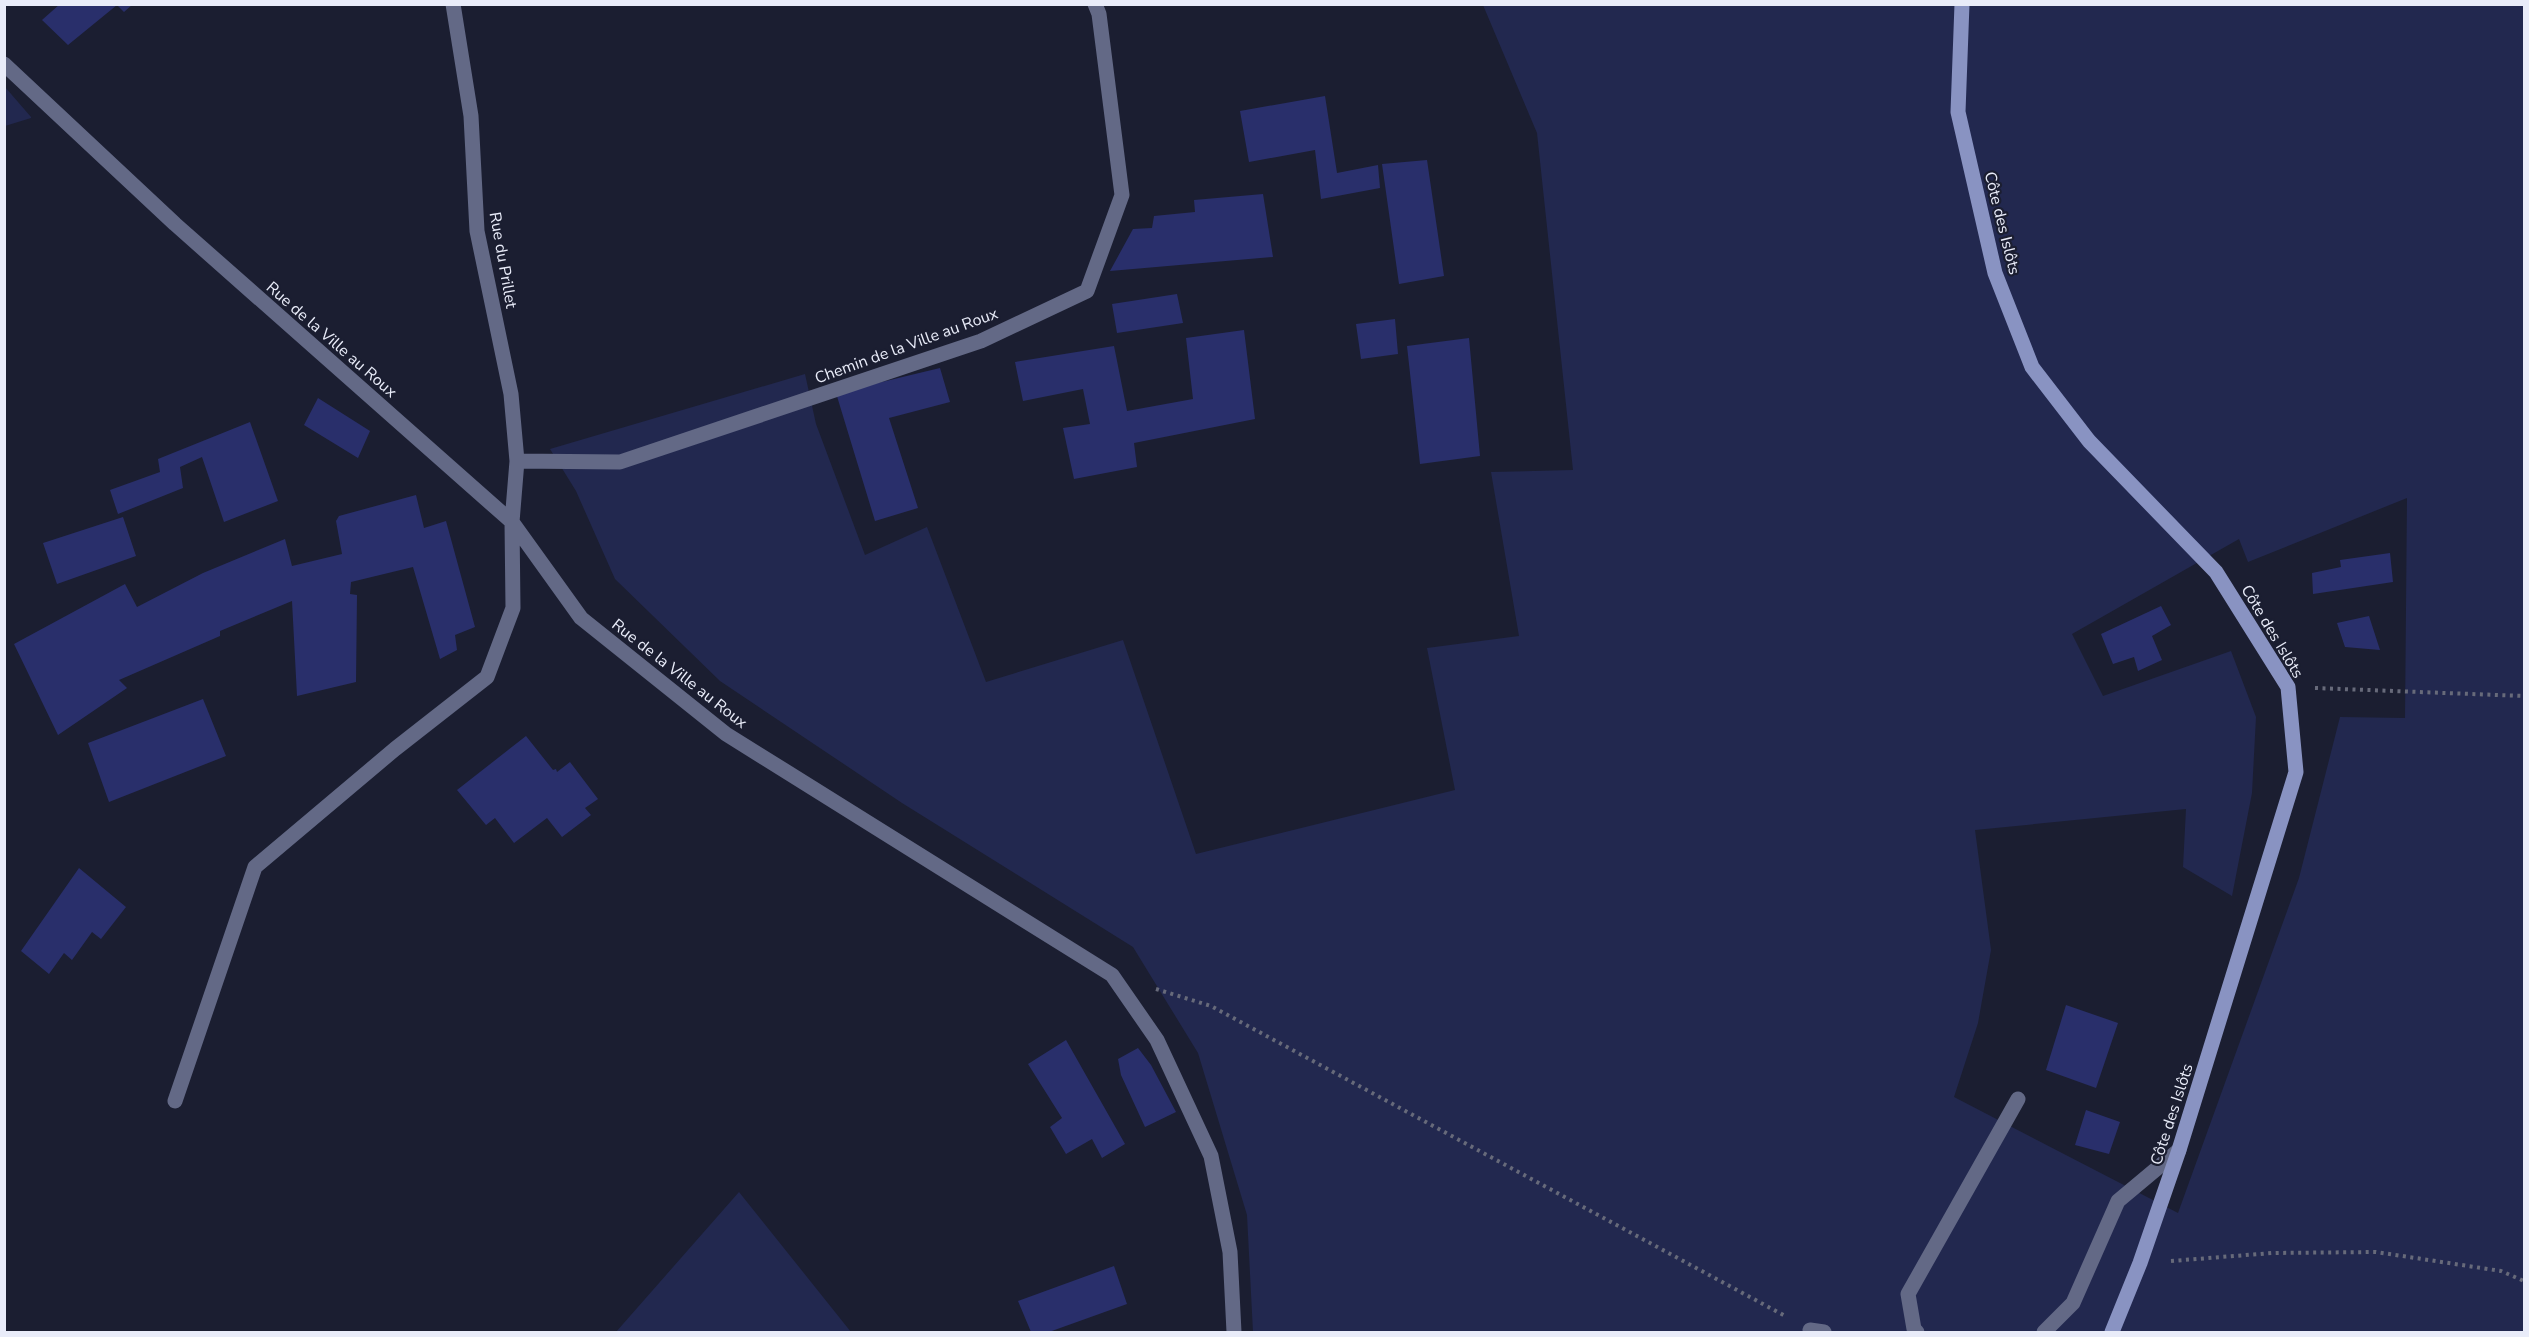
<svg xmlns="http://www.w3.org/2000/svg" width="2529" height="1337" viewBox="0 0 2529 1337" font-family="'Nunito Sans',sans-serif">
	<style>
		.green { fill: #22284f; fill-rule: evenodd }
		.building { fill: #292f6b }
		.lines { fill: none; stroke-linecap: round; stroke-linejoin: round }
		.path { stroke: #676a7a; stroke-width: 4; stroke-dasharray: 3 4.5; stroke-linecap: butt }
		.lane { stroke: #636986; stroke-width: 15 }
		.street { stroke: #636986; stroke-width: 15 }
		.secondary { stroke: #8993c2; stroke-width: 15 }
		.labels { text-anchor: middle; stroke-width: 4.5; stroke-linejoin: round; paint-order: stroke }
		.street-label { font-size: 16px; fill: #e9ecf9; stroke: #1b1e31 }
	</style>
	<rect width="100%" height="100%" fill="#1b1e31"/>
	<path class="green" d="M1483,5H2524V1332H1253L1247,1215L1198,1053L1133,947L902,803L720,681L615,579L576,491L550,449L805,374L816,424L865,555L927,527L986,682L1123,640L1196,854L1455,790L1427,648L1519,636L1491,472L1573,470L1537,133ZM2407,498L2405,718L2340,717L2299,878L2178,1213L1954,1097L1978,1023L1991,950L1975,830L2186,809L2183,867L2232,896L2252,793L2256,717L2231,651L2103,696L2072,634L2239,539L2248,562Z
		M5,87L31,117V118L5,126Z
		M739,1192L851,1332H616Z"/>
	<path class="building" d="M60,4H133L124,12L117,5L68,45L42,20Z
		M1325,96L1337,173L1378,165L1380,188L1321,199L1315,150L1249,162L1240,111Z
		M1427,160L1444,276L1399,284L1382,164Z
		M1263,194L1273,257L1110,271L1133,229L1152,228L1154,216L1195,212L1194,200Z
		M1177,294L1183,323L1117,333L1112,304Z
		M1395,319L1398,354L1361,359L1356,324Z
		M1244,330L1255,419L1134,443L1137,467L1074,479L1063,428L1090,424L1083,389L1023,401L1015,362L1114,346L1127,411L1193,399L1186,338Z
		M1469,338L1480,456L1420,464L1407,346Z
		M940,368L950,402L889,418L918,508L875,521L836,393Z
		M318,398L370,431L358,458L304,425Z
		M250,422L278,501L224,522L202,457L180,467L183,488L118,514L110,490L160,472L158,459Z
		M416,495L424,528L446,521L475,627L455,635L457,650L440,659L413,567L351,582L350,594L357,595L356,682L297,696L292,601L220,631V636L119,680L127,688L58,735L14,644L125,584L137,607L203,573L285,539L292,566L342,554L336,521L339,516Z
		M123,517L136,556L57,584L43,543Z
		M2390,553L2393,582L2313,594L2312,573L2341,567L2340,560Z
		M2161,606L2171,625L2152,636L2162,660L2138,671L2134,657L2113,664L2101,634Z
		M2369,616L2380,650L2345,647L2337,623Z
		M203,699L226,756L109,802L88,743Z
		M526,736L553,770L556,769L557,772L570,762L598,799L585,808L591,815L562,837L547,818L514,843L495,818L486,825L457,790Z
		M79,868L126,907L101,939L92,932L72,960L64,953L49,974L21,951Z
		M2066,1005L2118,1023L2096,1088L2046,1070Z
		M1066,1040L1125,1144L1102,1158L1092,1139L1066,1154L1050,1127L1062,1118L1028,1064Z
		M1138,1048L1151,1065L1176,1112L1145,1127L1121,1075L1118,1059Z
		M2086,1110L2120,1122L2109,1154L2075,1145Z
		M1114,1266L1127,1304L1049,1332H1031L1018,1301Z"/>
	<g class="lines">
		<path class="path" d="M2315,688L2524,696
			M1156,989L1211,1006L1787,1317
			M2171,1261L2272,1253L2376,1252L2501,1271L2524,1281"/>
		<path class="lane" d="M1810,1330L1824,1332
			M1917,1332L1914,1329L1908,1294L2018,1099
			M2044,1332L2073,1303L2118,1201L2179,1150"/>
		<path class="street" d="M4,64L175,224L512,522L581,618L726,734L1112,975L1157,1040L1211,1156L1230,1252L1234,1332
			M517,461L620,462L981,341L1087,291L1122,195L1099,14L1095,4
			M175,1101L255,867L395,749L487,677L513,608L512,522L517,461L511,394L477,231L471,116L453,4"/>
		<path class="secondary" d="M1962,4L1958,112L1995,273L2032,367L2089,441L2216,572L2288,687L2296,772L2179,1150L2140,1263L2112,1332"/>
	</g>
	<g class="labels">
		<g class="street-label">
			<text transform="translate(2003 223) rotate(76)" y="6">Côte des Islôts</text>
			<text transform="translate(504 260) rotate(80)" y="6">Rue du Prillet</text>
			<text transform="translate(332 339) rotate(41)" y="6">Rue de la Ville au Roux</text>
			<text transform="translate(906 345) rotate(-20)" y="6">Chemin de la Ville au Roux</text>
			<text transform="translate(2273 631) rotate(59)" y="6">Côte des Islôts</text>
			<text transform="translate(680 673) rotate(38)" y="6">Rue de la Ville au Roux</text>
			<text transform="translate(2171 1114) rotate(-72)" y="6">Côte des Islôts</text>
		</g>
	</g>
	<rect width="2529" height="1337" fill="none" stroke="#e9ecf9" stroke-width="12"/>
</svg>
